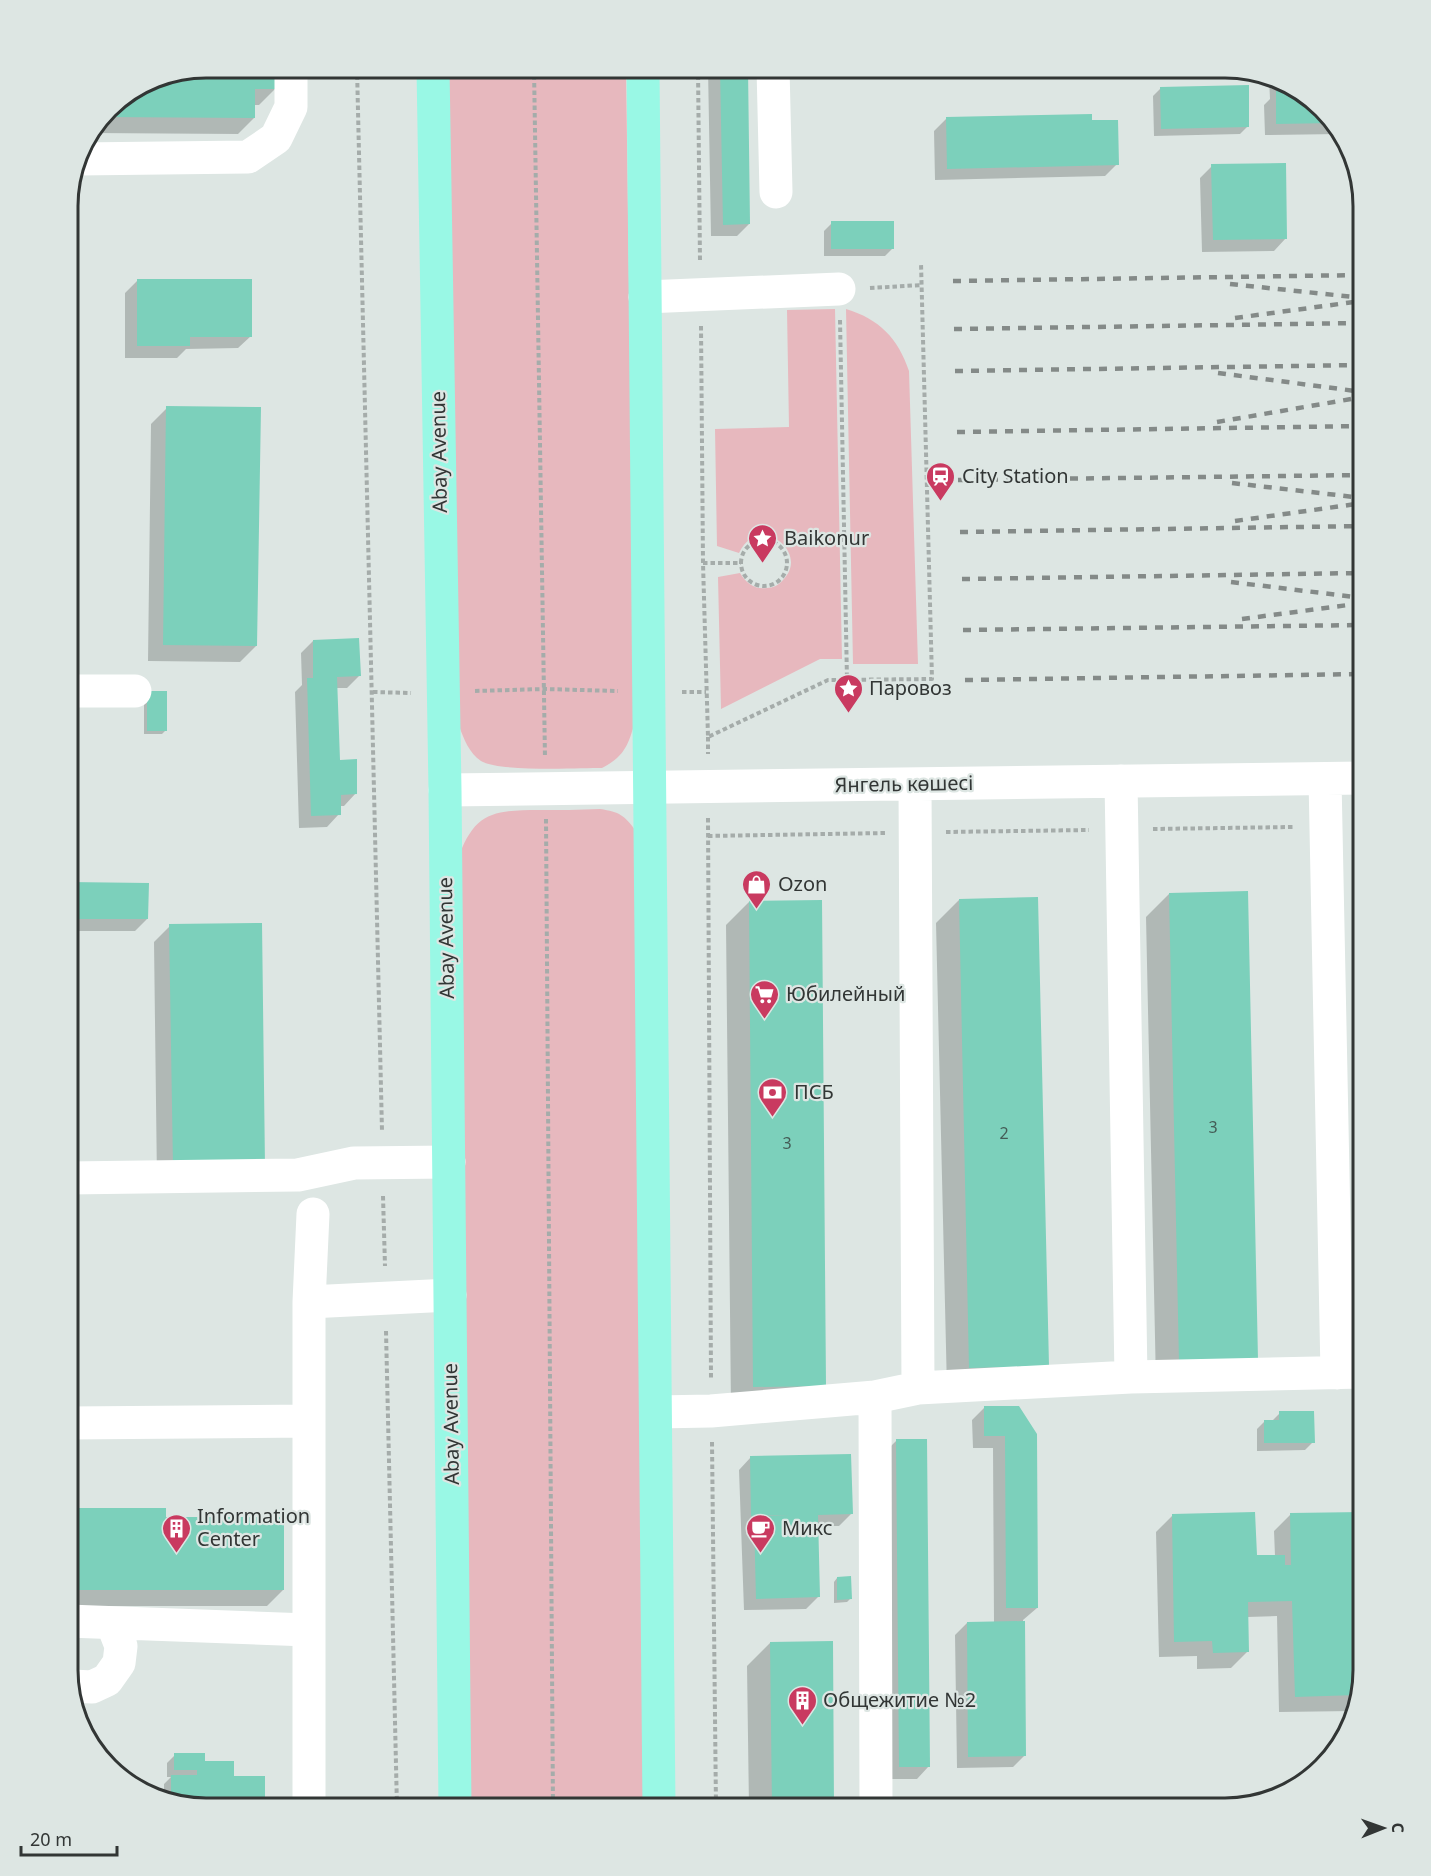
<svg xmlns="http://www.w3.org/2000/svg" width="1431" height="1876" viewBox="0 0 1431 1876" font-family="'Noto Sans',sans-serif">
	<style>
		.green { fill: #e7b8be }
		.shadow { fill: #0003 }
		.building { fill: #7cd0bb }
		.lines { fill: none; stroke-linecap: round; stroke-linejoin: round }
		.path { stroke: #a5acaa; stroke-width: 4; stroke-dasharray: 4.5 3; stroke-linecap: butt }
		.minor { stroke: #fff; stroke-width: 33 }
		.major { stroke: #99f8e5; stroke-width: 33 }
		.rail { stroke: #848a88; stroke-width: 4.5; stroke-dasharray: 8 8; stroke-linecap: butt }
		.labels { text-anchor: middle; stroke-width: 4.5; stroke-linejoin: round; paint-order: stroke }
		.number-label { font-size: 16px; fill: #445c56 }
		.street-label { font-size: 20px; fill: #323635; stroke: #dde6e3 }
		.poi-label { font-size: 20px; fill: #323635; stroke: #dde6e3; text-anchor: start }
		.rim { fill: none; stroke: #323635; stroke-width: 3 }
	</style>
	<rect width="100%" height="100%" fill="#dde6e3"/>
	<path class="green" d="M447,68H626L635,722C628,745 625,756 602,768C579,768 498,772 481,761C469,753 464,739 459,726Z
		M835,309L842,659H820L721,709L718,577L740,573C746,583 755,590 767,588C773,588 779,585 783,580C811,552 758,512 739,553L717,546L715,429L789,427L787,310Z
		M846,309C879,319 898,338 909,371L918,664H853Z
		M600,809C620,812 624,815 636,831L646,1808H469L457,862C473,813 492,810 539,810C559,810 580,810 600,809Z"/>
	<path class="shadow" d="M206,68H275V89L259,105H254V118L238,134L91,133L114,102L153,78Z
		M708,68H746L749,224L737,236H711Z
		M1269,78L1295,86L1341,132L1339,134L1265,135L1264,105L1270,99Z
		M1161,88L1248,126L1240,134L1154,136L1153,96Z
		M946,119L1117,164L1105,176L935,180L934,131Z
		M1212,166L1286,238L1274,251L1202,252L1200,178Z
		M832,223L893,248L885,256H824V231Z
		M137,281L251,336L238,348L186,349L177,358H125V293Z
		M167,408L256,646L240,662L148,661L151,424Z
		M313,641L359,676L347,688H336L338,762L356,793L344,806H339V814L327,827L299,828L295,692L302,685L301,653Z
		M144,696L166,730L162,734H144Z
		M68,883L147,884V919L135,931H68Z
		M1169,894L1257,1359L1156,1384L1146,917Z
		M959,900L1024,1389L947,1390L936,923Z
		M749,902L824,1385L731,1409L726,925Z
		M1363,909V1039L1361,912Z
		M170,926L264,1165L157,1182L154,942Z
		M984,1408H1018L1037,1608L1023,1620L1025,1755L1013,1767L957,1768L955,1635L967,1623H994L993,1448H973L972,1420Z
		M1280,1413L1313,1442L1305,1450L1257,1451V1429L1265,1421H1272Z
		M897,1440L929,1766L917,1779H888L885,1452Z
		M751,1457L851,1514L839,1526H817L818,1597L806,1609L744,1610L739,1470Z
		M68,1510H165V1519L283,1590L267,1606H68Z
		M1363,1513V1671L1353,1711L1279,1712L1277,1616L1247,1617L1248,1651L1231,1668L1197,1669V1656L1159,1657L1156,1532L1172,1516L1255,1557L1275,1556L1274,1531L1290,1515Z
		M837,1578L850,1599L847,1602L834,1603V1582Z
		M770,1643H831L833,1808H749L747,1666Z
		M175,1755L203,1762L233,1778L263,1807L205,1808L164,1797V1784L171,1777H167V1763Z"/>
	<path class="building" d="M206,68H277V89H255V118L103,117L114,102L153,78Z
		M720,68H748L750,224L723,225Z
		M1281,82L1295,86L1334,123L1276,124V91H1282Z
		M1249,85V127L1161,129L1160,87Z
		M1092,114V120H1118L1119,165L947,169L946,117Z
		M1286,163L1287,239L1213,240L1211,164Z
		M831,221H894V249H831Z
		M137,279H252V337H190V346H137Z
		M166,406L261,407L257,646L163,645Z
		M359,638L361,676L337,677L340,760L357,759V794L341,795V815L311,816L307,678H313V640Z
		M147,691H167V731H147Z
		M68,882L149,883L148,919H68Z
		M1248,891L1258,1360L1179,1362L1169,893Z
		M1038,897L1049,1366L969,1368L959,899Z
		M822,900L826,1386L753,1387L749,901Z
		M262,923L265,1166L173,1167L169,924Z
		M984,1406H1019L1037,1434L1038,1608H1006L1005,1436H984Z
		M1279,1411H1314L1315,1443H1264V1420H1279Z
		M896,1439H927L930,1767H899Z
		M851,1454L853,1514L818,1515L820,1597L756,1599L754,1517L790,1515L751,1516L750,1456Z
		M68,1508H166V1517H284V1590H68Z
		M1255,1512L1257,1555H1285V1565H1291L1290,1513L1363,1512V1671L1357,1695L1295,1697L1292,1601L1248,1602L1249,1652L1213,1653L1212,1641L1174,1642L1172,1514Z
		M851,1576L852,1599L837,1600V1577Z
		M1025,1621L1026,1756L968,1757L967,1622Z
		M833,1641L834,1808H772L770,1642Z
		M174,1753H205V1761H234V1776H265V1808H205L171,1799V1775H197V1770H174Z"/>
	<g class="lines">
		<path class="path" d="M357,68L382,1131
			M534,68L545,758
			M698,68L700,262
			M870,288L922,285
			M840,320L847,680
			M701,326L703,563L708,737L828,680L932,679L921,263
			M741 563a23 23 0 1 1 46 0a23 23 0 1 1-46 0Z
			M703,563H741
			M475,691L544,689L618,691
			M373,692L411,693
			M682,692H706
			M708,737V754
			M708,818L711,1378
			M546,819L553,1808
			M1153,829L1293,827
			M946,832L1089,830
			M708,836L885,833
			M383,1196L385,1266
			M386,1331L397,1808
			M712,1442L716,1808"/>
		<path class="minor" d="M773,68L776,192
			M78,159L248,157L276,138L291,107V68
			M645,297L839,289
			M68,691H135
			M1325,779L1337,1373
			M1121,781L1131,1377
			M915,784L918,1388
			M445,790L1363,778
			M68,1178L298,1175L354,1163L449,1162
			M309,1302L450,1295
			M875,1397L876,1808
			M656,1412L711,1411L875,1397L918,1388L1131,1377L1363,1372
			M68,1423L309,1421
			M68,1621L308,1630
			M72,1686L92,1687L107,1680L119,1663L121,1646L112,1623
			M309,1808V1302L313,1214"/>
		<path class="major" d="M433,68L445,790L455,1808
			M643,68L659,1808"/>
		<path class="rail" d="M953,281L1363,275
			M1230,284L1363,298
			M1235,318L1354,302
			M954,329L1363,323
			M955,371L1363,365
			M1218,373L1363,392
			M1217,422L1363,397
			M957,432L1363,426
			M958,480L1363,475
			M1232,483L1363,498
			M1235,521L1363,503
			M960,532L1363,526
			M962,579L1363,573
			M1231,582L1363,598
			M1242,619L1363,603
			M963,630L1363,625
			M965,680L1363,674"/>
	</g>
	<defs>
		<symbol id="station-pin" viewBox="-11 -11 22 30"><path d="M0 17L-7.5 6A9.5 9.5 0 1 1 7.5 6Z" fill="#c93a60" stroke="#dde6e3"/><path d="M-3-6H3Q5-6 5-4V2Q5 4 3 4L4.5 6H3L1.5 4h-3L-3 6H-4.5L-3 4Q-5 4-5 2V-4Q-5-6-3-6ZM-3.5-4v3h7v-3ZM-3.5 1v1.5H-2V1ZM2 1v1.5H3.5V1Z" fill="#fff"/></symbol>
		<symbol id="sight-pin" viewBox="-11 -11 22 30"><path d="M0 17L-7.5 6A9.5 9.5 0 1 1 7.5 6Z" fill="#c93a60" stroke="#dde6e3"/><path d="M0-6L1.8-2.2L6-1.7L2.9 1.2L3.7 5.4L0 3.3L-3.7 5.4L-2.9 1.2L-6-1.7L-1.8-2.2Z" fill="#fff"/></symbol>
		<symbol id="shop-pin" viewBox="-11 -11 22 30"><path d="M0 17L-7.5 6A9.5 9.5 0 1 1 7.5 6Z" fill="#c93a60" stroke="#dde6e3"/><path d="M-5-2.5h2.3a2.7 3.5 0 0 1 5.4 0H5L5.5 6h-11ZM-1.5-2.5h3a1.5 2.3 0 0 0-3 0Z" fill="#fff"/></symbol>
		<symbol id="supermarket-pin" viewBox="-11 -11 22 30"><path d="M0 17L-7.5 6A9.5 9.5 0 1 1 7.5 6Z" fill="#c93a60" stroke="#dde6e3"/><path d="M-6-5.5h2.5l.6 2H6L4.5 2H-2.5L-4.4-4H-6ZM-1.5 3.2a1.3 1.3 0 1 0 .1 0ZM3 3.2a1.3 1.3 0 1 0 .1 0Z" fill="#fff"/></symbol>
		<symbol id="bank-pin" viewBox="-11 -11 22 30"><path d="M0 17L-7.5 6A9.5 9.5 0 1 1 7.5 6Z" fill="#c93a60" stroke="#dde6e3"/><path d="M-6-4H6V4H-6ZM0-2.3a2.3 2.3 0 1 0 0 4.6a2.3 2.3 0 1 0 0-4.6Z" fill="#fff"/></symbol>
		<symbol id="building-pin" viewBox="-11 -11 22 30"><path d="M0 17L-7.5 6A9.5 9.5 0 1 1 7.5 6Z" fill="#c93a60" stroke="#dde6e3"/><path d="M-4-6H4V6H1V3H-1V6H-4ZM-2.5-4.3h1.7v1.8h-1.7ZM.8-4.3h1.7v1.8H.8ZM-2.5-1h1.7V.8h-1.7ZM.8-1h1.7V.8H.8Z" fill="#fff"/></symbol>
		<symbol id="cafe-pin" viewBox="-11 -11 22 30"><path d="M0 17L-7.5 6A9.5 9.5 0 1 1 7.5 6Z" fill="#c93a60" stroke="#dde6e3"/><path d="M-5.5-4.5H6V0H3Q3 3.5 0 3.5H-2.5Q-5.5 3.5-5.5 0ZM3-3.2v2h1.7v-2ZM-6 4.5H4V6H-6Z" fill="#fff"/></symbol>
	</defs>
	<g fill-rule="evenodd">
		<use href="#station-pin" x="924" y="460" width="33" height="45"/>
		<use href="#sight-pin" x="746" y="522" width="33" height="45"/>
		<use href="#sight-pin" x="832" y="672" width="33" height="45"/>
		<use href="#shop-pin" x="740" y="868" width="33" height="45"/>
		<use href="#supermarket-pin" x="748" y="978" width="33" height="45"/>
		<use href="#bank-pin" x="756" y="1076" width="33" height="45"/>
		<use href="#building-pin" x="160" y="1512" width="33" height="45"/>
		<use href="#cafe-pin" x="744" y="1512" width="33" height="45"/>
		<use href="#building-pin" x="786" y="1684" width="33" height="45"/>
	</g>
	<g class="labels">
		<g class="number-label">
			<text x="1213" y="1133">3</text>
			<text x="1004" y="1139">2</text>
			<text x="787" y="1149">3</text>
		</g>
		<g class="street-label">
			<text transform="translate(439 452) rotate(-91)" y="7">Abay Avenue</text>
			<text transform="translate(904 784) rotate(-1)" y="7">Янгель көшесі</text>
			<text transform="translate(446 938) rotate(-91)" y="7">Abay Avenue</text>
			<text transform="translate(451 1424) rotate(-91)" y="7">Abay Avenue</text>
		</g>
		<g class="poi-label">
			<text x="962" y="483">City Station</text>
			<text x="784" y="545">Baikonur</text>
			<text x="869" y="695">Паровоз</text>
			<text x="778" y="891">Ozon</text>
			<text x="786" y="1001">Юбилейный</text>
			<text x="794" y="1099">ПСБ</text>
			<text x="197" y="1523">Information<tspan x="197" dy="23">Center</tspan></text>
			<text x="782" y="1535">Микс</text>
			<text x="823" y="1707">Общежитие №2</text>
		</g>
	</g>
	<path d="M0 0H1431V1876H0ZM206 78H1225A128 128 0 0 1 1353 206V1670A128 128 0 0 1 1225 1798H206A128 128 0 0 1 78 1670V206A128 128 0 0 1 206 78Z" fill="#dde6e3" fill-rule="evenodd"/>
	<path class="rim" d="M206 78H1225A128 128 0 0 1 1353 206V1670A128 128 0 0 1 1225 1798H206A128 128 0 0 1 78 1670V206A128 128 0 0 1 206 78Z"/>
	<g transform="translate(1383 1828) rotate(89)" stroke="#dde6e3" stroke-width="4.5" paint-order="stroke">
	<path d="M0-4.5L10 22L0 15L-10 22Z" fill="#323635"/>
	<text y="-9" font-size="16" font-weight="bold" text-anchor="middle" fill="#323635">С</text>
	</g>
	<path d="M21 1846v9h96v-9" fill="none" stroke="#323635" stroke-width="3"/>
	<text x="30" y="1846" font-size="18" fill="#323635" stroke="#dde6e3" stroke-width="4.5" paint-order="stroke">20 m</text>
</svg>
